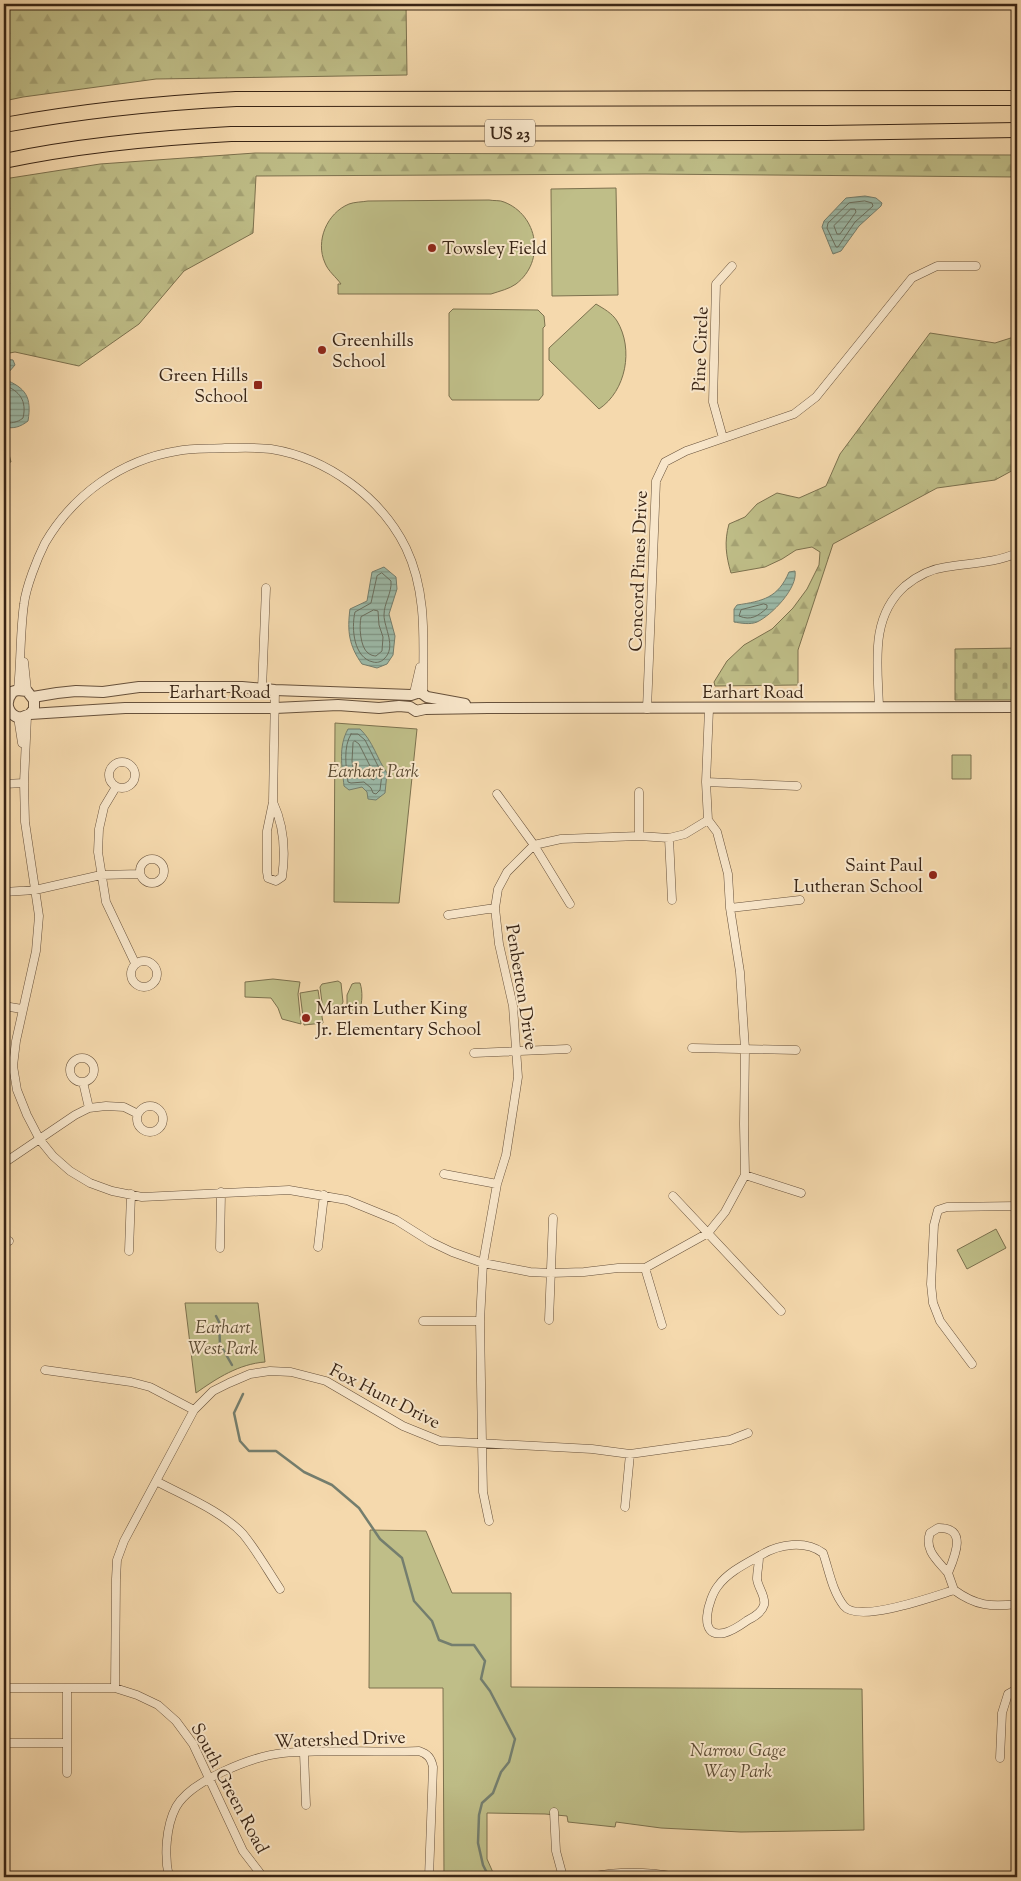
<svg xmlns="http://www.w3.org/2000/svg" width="1021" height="1881" viewBox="0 0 1021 1881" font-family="'Sorts Mill Goudy',serif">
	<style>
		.forest { fill: url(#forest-firs); stroke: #7c714e }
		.cemetery { fill: url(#cemetery-stones); stroke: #7c714e }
		.park { fill: #bfbe88; stroke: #7c714e }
		.water { fill: url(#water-rules); stroke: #747e6e }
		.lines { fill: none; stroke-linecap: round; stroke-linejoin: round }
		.shore { stroke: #6a6f5f; stroke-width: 1 }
		.stream { stroke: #747e6e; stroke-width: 2.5 }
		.minor-casing { stroke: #67513b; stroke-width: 9 }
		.tertiary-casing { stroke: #67513b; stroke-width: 12 }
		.motorway-casing { stroke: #382415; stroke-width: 16 }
		.minor { stroke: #f8e6ca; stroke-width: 8 }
		.tertiary { stroke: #f8e6ca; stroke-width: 10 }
		.motorway { stroke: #f5d9ad; stroke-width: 14 }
		.poi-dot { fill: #8f2418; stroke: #f8e6ca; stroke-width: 2 }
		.labels { text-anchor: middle; stroke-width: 4; stroke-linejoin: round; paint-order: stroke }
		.shield { fill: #f8e6ca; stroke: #725e4b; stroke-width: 1 }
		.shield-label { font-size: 16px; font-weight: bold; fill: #382415 }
		.poi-label { font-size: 18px; fill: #382415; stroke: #f8e6ca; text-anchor: start }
		.street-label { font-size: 18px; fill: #382415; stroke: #f8e6ca }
		.park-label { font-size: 18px; font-style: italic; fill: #5a4a32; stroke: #f8e6ca }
	</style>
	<defs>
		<pattern id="forest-firs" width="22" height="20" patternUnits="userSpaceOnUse" patternTransform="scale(1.25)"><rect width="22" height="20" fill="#bfbe88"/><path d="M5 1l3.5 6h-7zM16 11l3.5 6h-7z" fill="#a5a374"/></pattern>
		<pattern id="cemetery-stones" width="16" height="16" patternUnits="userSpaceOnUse" patternTransform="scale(1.25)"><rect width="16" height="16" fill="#bfbe88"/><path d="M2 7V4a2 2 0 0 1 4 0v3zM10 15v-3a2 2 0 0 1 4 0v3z" fill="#a5a374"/></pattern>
		<pattern id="water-rules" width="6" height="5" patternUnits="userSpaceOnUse" patternTransform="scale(1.25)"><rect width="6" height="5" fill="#9cbaa9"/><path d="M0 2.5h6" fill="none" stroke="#809788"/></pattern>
	</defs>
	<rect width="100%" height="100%" fill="#f5d9ad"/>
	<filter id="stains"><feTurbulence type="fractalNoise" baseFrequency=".004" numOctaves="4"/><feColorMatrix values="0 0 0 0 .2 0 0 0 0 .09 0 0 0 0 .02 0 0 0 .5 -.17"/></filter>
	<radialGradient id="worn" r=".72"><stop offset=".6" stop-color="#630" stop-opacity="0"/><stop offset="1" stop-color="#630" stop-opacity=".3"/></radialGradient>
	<path class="forest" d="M4,4H406L407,75L156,79L23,97L4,101Z
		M255,153L1017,155V177L646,174L256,176L253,233L184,271L139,324L79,366L15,352L4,354V179L100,164Z
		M930,333L995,343L1017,336V468L995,480L937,488L833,544L798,650V685L715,686L714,682L727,661L744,645L772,629L793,608L807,589L819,565L820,552L812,547L796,550L782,559L765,567L731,573C726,556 724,542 729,524L745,517L757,504L777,493L799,498L826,486L840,454Z
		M4,438L5,439L11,462L4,463Z"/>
	<path class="cemetery" d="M1017,648V700H955V649Z"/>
	<path class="park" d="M616,188L618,295L552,296L551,189Z
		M489,200C494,201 500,200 504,202C538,215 546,261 516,284C509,289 500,291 491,294H338V284H341C336,277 328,271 325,263C315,241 327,213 349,204C354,202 362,202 368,201Z
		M596,304C604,309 612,313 617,321C634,349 626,391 599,409L549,360V348Z
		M453,309L538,310L544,316L545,326L543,328V395L539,400H452L449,396V313Z
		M335,723L417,729L399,903L334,902Z
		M952,755H971V779H952Z
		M273,979L300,982L298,994L301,1024L282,1019L278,1008L271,998L245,997V982Z
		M338,981L341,983L343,1002L341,1006L334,1009L323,1010L320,987L322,984Z
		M355,983H360C363,992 362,1002 360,1010L352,1013L347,1008V995L352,984Z
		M318,990L323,1023L304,1025L300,993Z
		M996,1229L1006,1248L967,1269L957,1250Z
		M185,1303H258L265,1362C239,1364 217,1378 196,1393Z
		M370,1530L426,1531L452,1593H511V1687L862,1689L864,1830L741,1832L661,1828L616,1822L615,1827L568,1822L567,1816L545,1814L487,1813V1859L495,1877H444L443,1688H369Z"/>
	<path class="water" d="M865,196L876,198L882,203L881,206L859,226L841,251L833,254L822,227L824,221L846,198Z
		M4,359L13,360L15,365L8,373H4Z
		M4,379C26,388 32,397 28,421C20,427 14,429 4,427Z
		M384,567L396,577L397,589L389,614L395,636L393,655L387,664L377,668L362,664C349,646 347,631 350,609L367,601L372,572Z
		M795,571C798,588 772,615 757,622C750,625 740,623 734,622V609L737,605C763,601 778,598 789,572Z
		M348,729H360C373,741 377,759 387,773L385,793L376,800L368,799L367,792L362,787L349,790L344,786C342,766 338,747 348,729Z"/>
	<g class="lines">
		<path class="shore" d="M865,201L872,203L873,206L855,222L838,247H836L827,228L828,223L849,203Z
			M851,209H855L856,212L840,234H837L834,226Z
			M4,385C20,391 27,401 23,418C17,423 11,423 4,423
			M382,573L391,581C392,593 384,603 384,615C384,628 397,647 384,659C381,662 377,663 373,662C354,658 351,629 355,612L371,603L377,576Z
			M764,604L767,605V608C758,616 751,621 739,616L741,610Z
			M374,610L378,611L379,625L383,637L382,651L376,656C374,656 370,655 368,653C360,647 359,626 361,617Z
			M351,734H358L365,740L382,774L380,790L376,794L373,793L371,788L364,782L351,783L348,782C346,767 343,747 351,734Z
			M355,741L359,744L375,776L374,780L365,776L354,774L352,761L353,743Z"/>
		<path class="stream" d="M216,1316L219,1322L220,1344L232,1365
			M243,1394L234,1413L240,1441L249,1451H276L304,1472L332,1485L359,1508L380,1539L402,1558L414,1601L432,1621L439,1640L452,1645H474L485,1661L481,1679L490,1691L515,1739L509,1762L501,1772L493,1793L482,1803L479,1815L478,1843L483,1865L489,1877"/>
		<defs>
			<path id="minor" d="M723,438L713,402L716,284L732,266
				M24,662L27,691
				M262,689L266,588
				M18,690C21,662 20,632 24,604C26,587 37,559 45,543C73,495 121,460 177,451C193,448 209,449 225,448C240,448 256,447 271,449C327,458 381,497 406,548C428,594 423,644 423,693
				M414,693L420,667
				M879,708C878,665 869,618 905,586C917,576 931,569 946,567C970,563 995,563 1017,553
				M647,709L656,481L665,462L686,451L794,414L816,397L912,278L937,266H976
				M27,716L24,783L25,822L39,916L36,951L16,1041L13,1066L17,1090L27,1115L40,1140L53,1156L70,1171L90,1183L112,1191L142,1197L289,1190L347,1200L396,1220L431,1242L452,1252L483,1263L530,1272L551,1273L584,1272L618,1268H645L708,1233L725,1212L745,1175L744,1124L745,1049L740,972L730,908L728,874L717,832L708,820L706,782L709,709
				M18,717L22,743
				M109 775a13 13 0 1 1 26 0a13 13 0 1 1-26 0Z
				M706,782L797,786
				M4,784L24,783
				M116,787L104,807L99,829L98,852L106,902L135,963
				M639,792V836
				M497,794L534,845L570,904
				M273,802C284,826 286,850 282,877L276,881L268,878L267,872V831L273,802L275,690
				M669,838L672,900
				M140 871a12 12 0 1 1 24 0a12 12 0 1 1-24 0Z
				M4,892L35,890L101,875L140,874
				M730,908L800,900
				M448,915L495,908
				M131 974a13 13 0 1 1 26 0a13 13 0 1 1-26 0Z
				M4,1006L22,1009
				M692,1048L796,1050
				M474,1053L567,1049
				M70 1070a12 12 0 1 1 24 0a12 12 0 1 1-24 0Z
				M83,1082L89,1108
				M137 1119a13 13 0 1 1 26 0a13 13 0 1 1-26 0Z
				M4,1163L75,1115L89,1108L106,1106L124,1107L138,1114
				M444,1174L497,1184
				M745,1175L801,1193
				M673,1196L781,1311
				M4,1243L9,1241
				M318,1247L324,1195
				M220,1248L221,1192
				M129,1251L131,1194
				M645,1268L662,1325
				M549,1320L553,1218
				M423,1321H480
				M972,1364L940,1321L933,1303L931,1284L934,1225L938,1210L947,1207L1017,1206
				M45,1370L131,1382L150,1387L194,1410
				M156,1481C184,1496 222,1511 243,1534C257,1551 268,1571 280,1589
				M625,1507L630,1454
				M489,1521L483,1492L482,1443L480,1321L483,1263L497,1184L506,1155L518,1077L513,1006L499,944L495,908L498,889L507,872L534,845L561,839L639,836L669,838L685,834L708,820
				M938,1528C968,1527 955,1556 948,1573C937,1560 924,1550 930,1533Z
				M759,1557C759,1564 757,1572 757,1579C758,1588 766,1596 764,1605C762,1612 754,1617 748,1620C741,1625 733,1631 724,1633C696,1639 709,1597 718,1586C728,1572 747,1563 761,1555C779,1544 805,1540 823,1553C829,1570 832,1591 844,1606C858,1624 935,1596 954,1590C976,1606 991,1607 1017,1604
				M948,1573L954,1590
				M4,1688H115L137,1695L158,1705L176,1721L193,1744L243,1851L263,1877
				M67,1688V1773
				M115,1688L116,1579L117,1560L124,1541L194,1410L213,1391L229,1383L250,1374L270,1371L291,1372L326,1381L403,1426L440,1441L592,1449L630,1454L730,1440L748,1433
				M4,1743H67
				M304,1753L306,1805
				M1000,1758L1002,1713L1008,1694L1017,1689
				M554,1812L556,1851L563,1877
				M169,1877C164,1856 166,1826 176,1807C191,1780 254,1756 283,1753C328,1749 374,1753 419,1751C428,1754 431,1758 433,1767L429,1877
				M590,1877C618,1871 649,1872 678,1877"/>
			<path id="tertiary" d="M12,693C4,703 8,715 20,718L30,714L125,708H275L338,705L379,708L399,706L410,707L416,711L425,709L488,708L1017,707
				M5,694L18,690L27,691L34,700V709L30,714
				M33,697L57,693L76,691L103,692L139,687H242L275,690L411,695L420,692L427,697L465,704"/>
			<path id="motorway" d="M4,125C81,111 158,103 236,99L1017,98
				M4,161C79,145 155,138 231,134L826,133L1017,130"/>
		</defs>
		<use href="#minor" class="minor-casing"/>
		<use href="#tertiary" class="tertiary-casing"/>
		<use href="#motorway" class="motorway-casing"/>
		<use href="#minor" class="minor"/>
		<use href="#tertiary" class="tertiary"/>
		<use href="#motorway" class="motorway"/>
	</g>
	<g class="poi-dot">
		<circle cx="432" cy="248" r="5"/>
		<circle cx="322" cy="350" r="5"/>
		<rect x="253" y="380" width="10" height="10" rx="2.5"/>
		<circle cx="933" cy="875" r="5"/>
		<circle cx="306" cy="1018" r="5"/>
	</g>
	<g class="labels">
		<rect class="shield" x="485" y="119.5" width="50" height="27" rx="4"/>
		<g class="shield-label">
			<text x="510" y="139">US 23</text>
		</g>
		<g class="poi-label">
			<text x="442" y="254">Towsley Field</text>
			<text x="332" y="346">Greenhills<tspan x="332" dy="21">School</tspan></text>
			<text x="248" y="381" text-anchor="end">Green Hills<tspan x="248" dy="21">School</tspan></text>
			<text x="923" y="871" text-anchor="end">Saint Paul<tspan x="923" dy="21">Lutheran School</tspan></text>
			<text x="316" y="1014">Martin Luther King<tspan x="316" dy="21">Jr. Elementary School</tspan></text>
		</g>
		<g class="street-label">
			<text transform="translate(700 349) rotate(-88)" y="6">Pine Circle</text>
			<text transform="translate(638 571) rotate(-88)" y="6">Concord Pines Drive</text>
			<text x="220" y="698">Earhart Road</text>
			<text x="753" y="698">Earhart Road</text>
			<text transform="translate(522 987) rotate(81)" y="6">Penberton Drive</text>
			<text transform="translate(385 1396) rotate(27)" y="6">Fox Hunt Drive</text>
			<text transform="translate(340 1739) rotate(-2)" y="6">Watershed Drive</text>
			<text transform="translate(230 1788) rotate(62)" y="6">South Green Road</text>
		</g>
		<g class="park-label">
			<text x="373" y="777">Earhart Park</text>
			<text x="223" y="1333">Earhart<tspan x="223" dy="21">West Park</tspan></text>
			<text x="738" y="1756">Narrow Gage<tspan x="738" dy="21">Way Park</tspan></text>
		</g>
	</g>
	<rect width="1021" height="1881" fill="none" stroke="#f5d9ad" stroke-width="20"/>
	<rect x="5" y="5" width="1011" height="1871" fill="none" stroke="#382415" stroke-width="2.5"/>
	<rect x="10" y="10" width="1001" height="1861" fill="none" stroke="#382415"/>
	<rect width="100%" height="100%" filter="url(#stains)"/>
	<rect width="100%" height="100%" fill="url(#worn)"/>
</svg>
